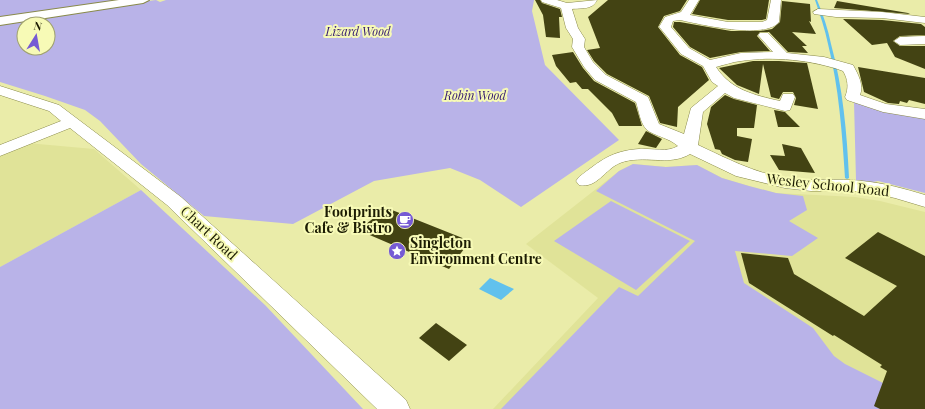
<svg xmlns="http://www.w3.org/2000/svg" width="925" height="409" viewBox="0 0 925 409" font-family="'Playfair Display',serif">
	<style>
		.built { fill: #e0e398 }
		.green { fill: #b9b3e8; fill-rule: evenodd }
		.water { fill: #61c1ed }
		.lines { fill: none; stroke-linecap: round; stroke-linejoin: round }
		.stream { fill: #61c1ed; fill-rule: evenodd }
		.building { fill: #434313 }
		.minor-casing { stroke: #898a4b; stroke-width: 1 }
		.tertiary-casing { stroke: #898a4b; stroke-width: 2 }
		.minor { fill: #fff; fill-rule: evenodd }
		.tertiary { fill: #fff; fill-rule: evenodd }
		.labels { text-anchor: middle; stroke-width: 4; stroke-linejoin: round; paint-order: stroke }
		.far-park-label { font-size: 12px; font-style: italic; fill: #341a71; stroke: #f7fab6 }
		.street-label { font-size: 14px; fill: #1c1c03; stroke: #f7fab6 }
		.poi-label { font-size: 14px; font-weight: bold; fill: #1c1c03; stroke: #f7fab6; text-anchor: end }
	</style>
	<rect width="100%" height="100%" fill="#eaeca9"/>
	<path class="built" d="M27,143L94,149L141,190L0,267V155Z
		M633,164L666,167L697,165L722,178L749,186L776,193L855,197L880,201L925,212V409H493L598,298L526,244L619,171Z"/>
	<path class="green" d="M0,0H125L0,18Z
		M156,0L160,2L166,0H534L532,11L545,65L619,140L521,207L480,180L450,168L374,181L293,224L204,216L141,164L100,121L85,110L45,96L0,82V21ZM24,24H48V48H24Z
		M854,102L925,118V193L878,181L873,182L856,180Z
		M633,164L666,167L697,165L722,178L749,186L776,193L803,196L807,210L789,221L818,238L792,256L735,251L744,283L813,328L834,356L845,364L925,404V409H501L619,287L638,296L695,241L596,191L619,171Z
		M141,190L265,305L363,409H0V267Z
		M611,201L690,241L636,290L554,241Z"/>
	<path class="water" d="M490,278L514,289L501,300L479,289Z"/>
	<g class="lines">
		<path class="stream" d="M815,0H817C823,14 828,29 831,44C843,88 847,133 849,178L847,179L845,178C842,133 839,88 828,44C825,29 820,15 815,0Z"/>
	</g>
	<path class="building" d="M535,0H540L542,3L560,9L562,17H559L560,38L546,37L543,15Z
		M608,0H687L680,11L664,16L658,27L680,55L702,67L709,80L678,107L677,127L660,123L649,96L607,74L594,61L587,50L600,48L588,17Z
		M700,0H769L766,19L762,20H728L692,14Z
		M782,1L810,4L811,22L809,21L816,34L792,32L807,46H802L808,53L788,52L769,32H760L757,36L770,51L741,52L710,58L690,47L673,27L674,22H680L731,31H760L772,29L780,22Z
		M837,1L908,13L910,14L834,8Z
		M843,19L882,20L921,24L925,27V35L900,36L893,41L900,46H925V69L895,57L887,43L872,45Z
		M573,52L583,68L594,81L635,103L642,126H619L612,113L588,89H582L576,82L570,83L556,66L552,55Z
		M753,61H779L807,63L818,109L794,105L796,98L793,92H783L779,99L771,97L763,64L759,94L737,85L719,68Z
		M858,67L925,78V104L909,100L907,103L900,101L899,104L888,103L864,92Z
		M725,95L734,99L757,105L754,128H737V136L752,139L748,162L735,160L722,154L720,150L715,149L707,124L711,107Z
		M774,110L785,112L800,127H778Z
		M646,131L662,139L656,148L638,144Z
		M782,144L801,148L815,173L779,170L770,155L785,156Z
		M387,208L470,241L449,269L358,230Z
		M878,232L925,256V409H880L874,406L887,371L880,367L882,365L834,335L833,336L749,283L741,253L788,258L794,274L864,316L897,286L845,258Z
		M436,323L467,345L449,361L419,338Z"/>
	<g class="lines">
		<defs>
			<path id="minor" d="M541,0H557L567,3L597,0C593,10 581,8 572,9L578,28L585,39L584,47L593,62L606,75L648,97L659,124L684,134L691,108L718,86L712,82L703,66L681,54L661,29L659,27L665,17L681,12L689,0H699L690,15L728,22H762L767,20L771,0H781L779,22C765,40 699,24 680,20L673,21L671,27L689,48L710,60L741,53L773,52L758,35L760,33H768L787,53L824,57L853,65C858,74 864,85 860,95L886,104L925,109V119L883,112L847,100L845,97C849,88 848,79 843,71C813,60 772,56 741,61C732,62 724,65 716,67C731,90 754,95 780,101L783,94H793L795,97L790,110L785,111L734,98L725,93L703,112L698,145C726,158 754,173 786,178C812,182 837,178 862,181C884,183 905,189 925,195V207L895,198L862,191H811L785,188L736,176L690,154C669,167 643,154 620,163C605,169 597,189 579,185L576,181L579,177C600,161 611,151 639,149C652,148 667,153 678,146C669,138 653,135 647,130C640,123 639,111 636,102L595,80L584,67L572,47L573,39L566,28L561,8L542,2Z
				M818,9L882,12L925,17V23L882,18L836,17L814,14L813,12Z
				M925,36V44L900,45L894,41L900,37Z
				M0,86L59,105L181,197L406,400L410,409H377L167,205L70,128L0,156V145L61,121L49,111L0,95Z"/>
			<path id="tertiary" d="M119,0H149L143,3L0,25V17Z"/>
		</defs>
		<use href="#minor" class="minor-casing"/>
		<use href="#tertiary" class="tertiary-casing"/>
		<use href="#minor" class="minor"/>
		<use href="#tertiary" class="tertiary"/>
	</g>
	<defs>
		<symbol id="cafe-disc" viewBox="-11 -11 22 22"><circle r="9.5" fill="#765ad4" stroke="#f7fab6"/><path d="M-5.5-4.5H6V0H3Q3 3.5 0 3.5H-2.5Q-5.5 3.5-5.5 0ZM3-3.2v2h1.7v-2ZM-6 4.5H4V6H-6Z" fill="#fff"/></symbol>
		<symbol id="sight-disc" viewBox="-11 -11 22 22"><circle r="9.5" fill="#765ad4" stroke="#f7fab6"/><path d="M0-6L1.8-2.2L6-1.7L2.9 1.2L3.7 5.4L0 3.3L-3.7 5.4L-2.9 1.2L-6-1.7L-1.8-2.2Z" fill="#fff"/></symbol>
	</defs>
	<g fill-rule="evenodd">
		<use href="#cafe-disc" x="395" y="210" width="20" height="20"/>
		<use href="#sight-disc" x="387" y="241" width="20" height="20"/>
	</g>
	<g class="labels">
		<g class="far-park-label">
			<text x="358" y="36">Lizard Wood</text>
			<text x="475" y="100">Robin Wood</text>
		</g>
		<g class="street-label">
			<text transform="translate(828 185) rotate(6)" y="5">Wesley School Road</text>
			<text transform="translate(209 233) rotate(43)" y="5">Chart Road</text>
		</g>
		<g class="poi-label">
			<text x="392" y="217">Footprints<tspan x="392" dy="16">Cafe &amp; Bistro</tspan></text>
			<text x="410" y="248" text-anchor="start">Singleton<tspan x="410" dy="16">Environment Centre</tspan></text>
		</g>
	</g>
	<g transform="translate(36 36) rotate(11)"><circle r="19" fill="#f7fab6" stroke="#9fa16e"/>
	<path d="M0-3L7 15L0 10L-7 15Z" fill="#765ad4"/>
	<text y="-6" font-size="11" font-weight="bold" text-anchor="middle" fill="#1c1c03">N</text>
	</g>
</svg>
